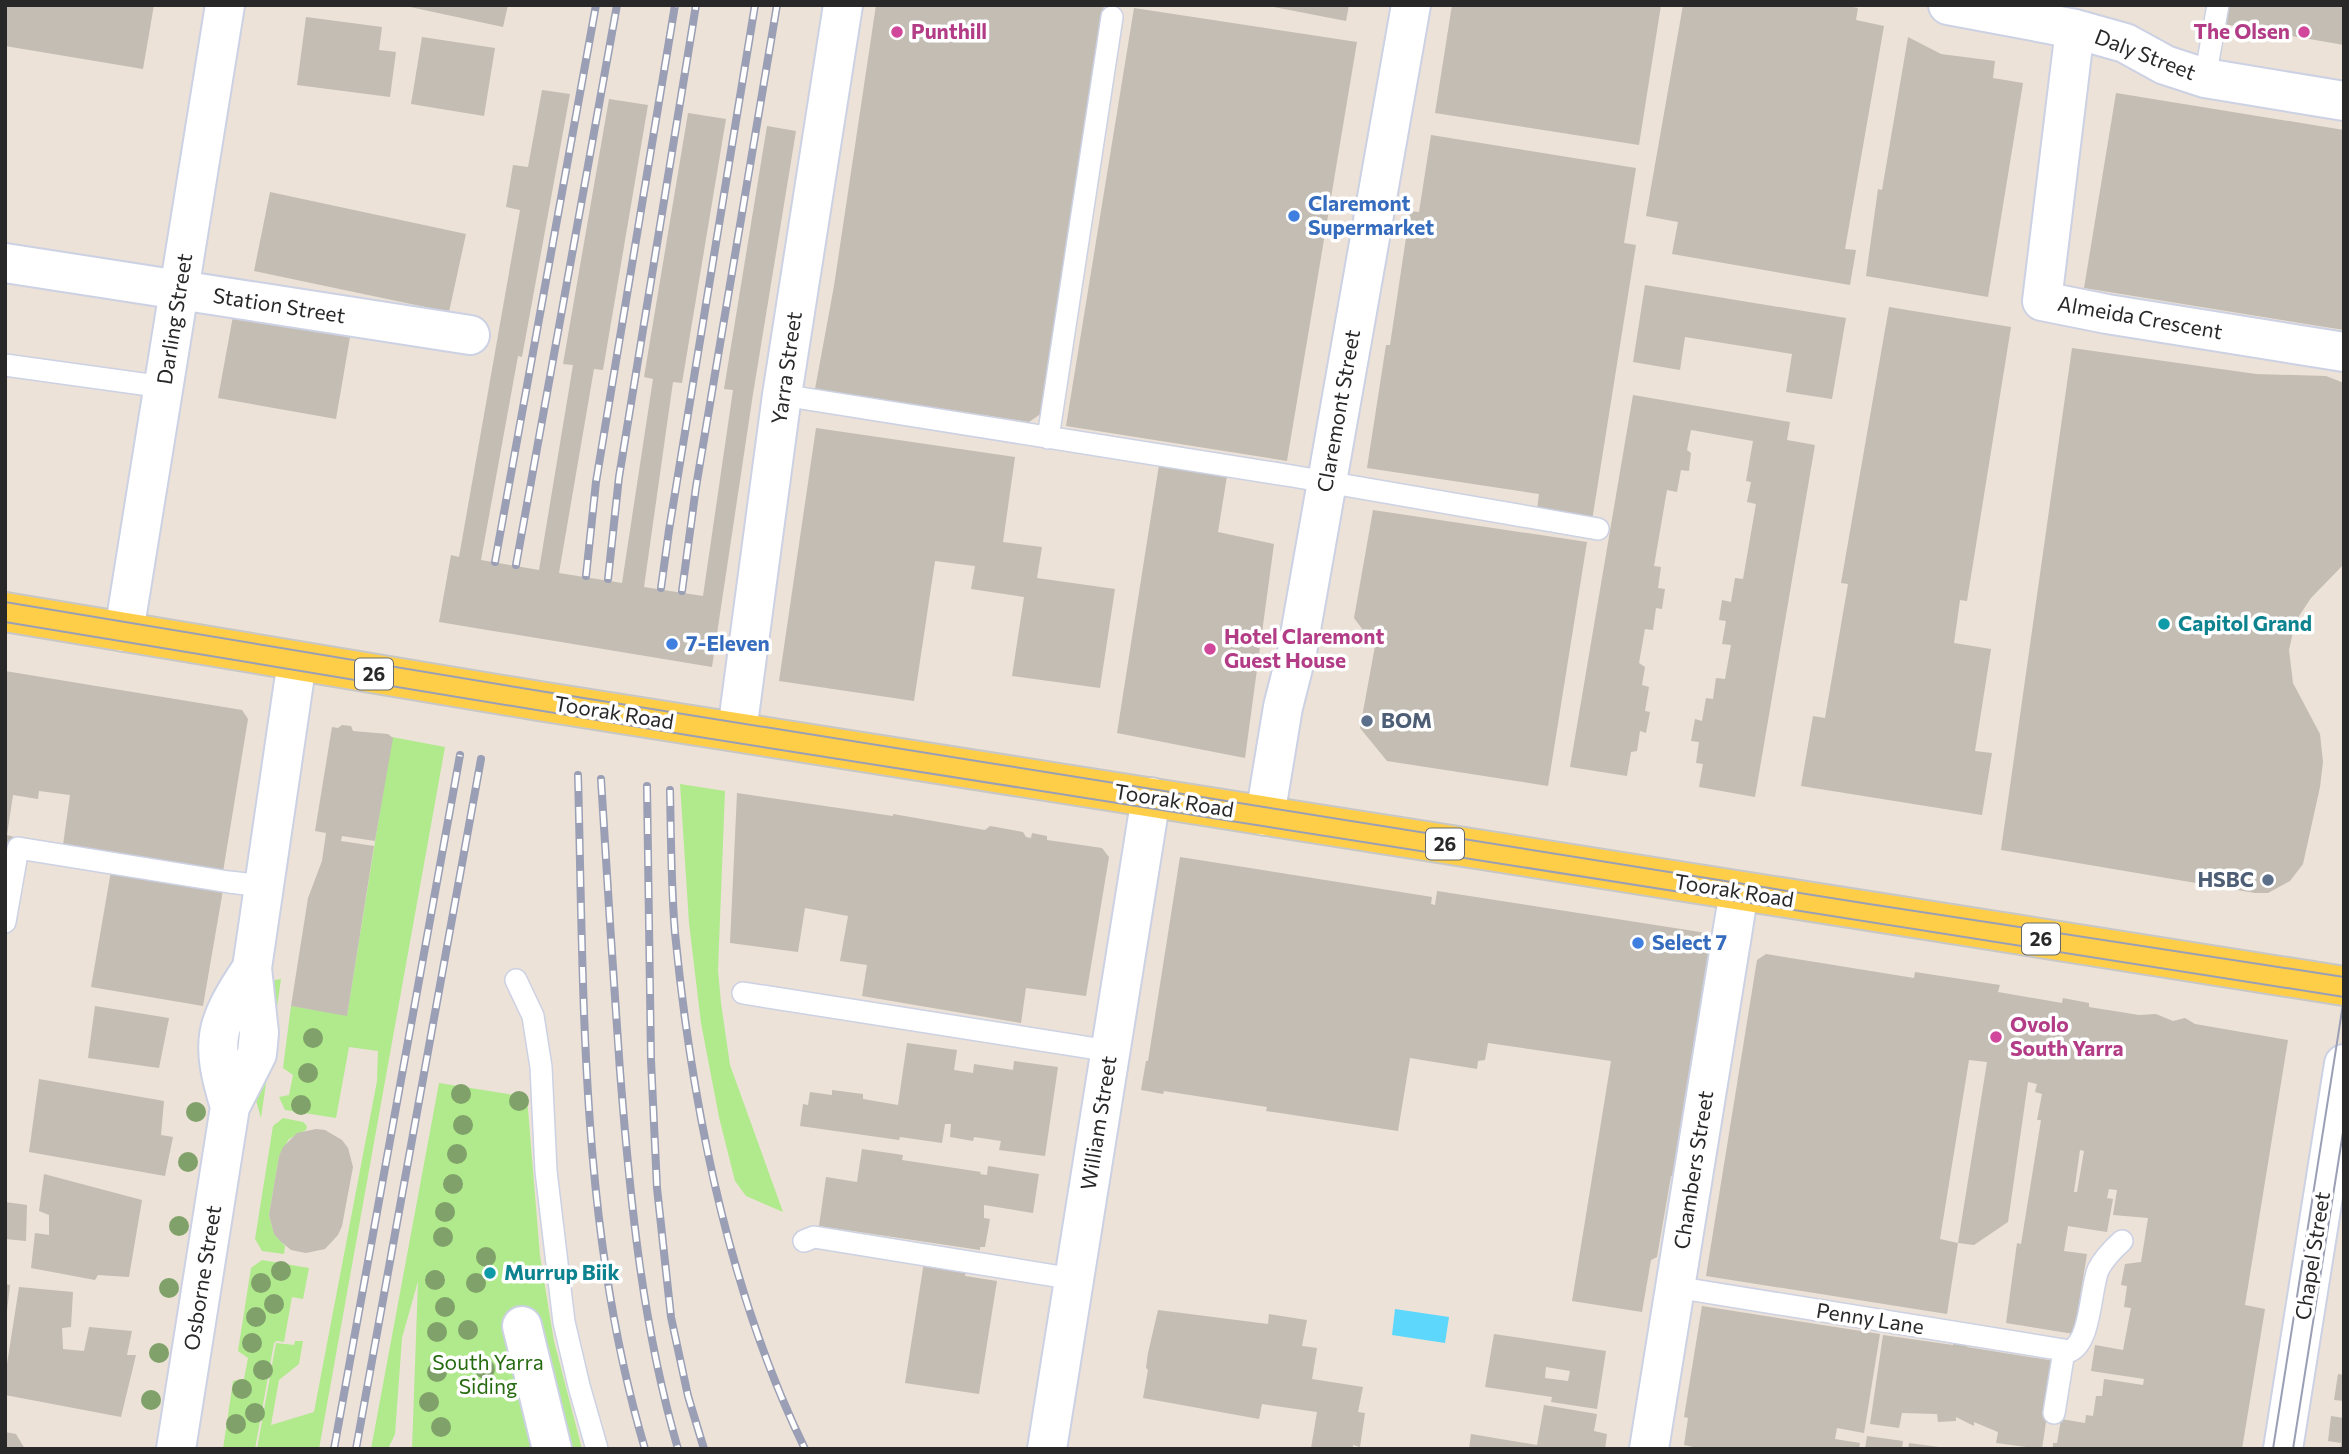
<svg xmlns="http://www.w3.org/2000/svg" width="2349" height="1454" viewBox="0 0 2349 1454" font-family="Commissioner,sans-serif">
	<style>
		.green { fill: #b0ea8d }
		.water { fill: #5dd7fb }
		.building { fill: #c3bdb4; fill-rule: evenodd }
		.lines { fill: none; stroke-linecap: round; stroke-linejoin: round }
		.lane-casing { stroke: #ccd1e3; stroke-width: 24 }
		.street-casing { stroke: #ccd1e3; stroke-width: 42 }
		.secondary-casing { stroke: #ccd1e3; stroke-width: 42 }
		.primary-casing { stroke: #c7c7c7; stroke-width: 42 }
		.lane { stroke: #fff; stroke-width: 21 }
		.street { stroke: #fff; stroke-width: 38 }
		.secondary { stroke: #fff; stroke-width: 38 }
		.primary { stroke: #ffce49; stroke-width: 38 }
		.tram { stroke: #9a9fb5; stroke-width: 2 }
		.rail-casing { stroke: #9a9fb5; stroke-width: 8 }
		.rail { stroke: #fff; stroke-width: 5; stroke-dasharray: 16; stroke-linecap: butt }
		.tree { fill: #80a16a }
		.hotel-dot { fill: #d1479c; stroke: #fff; stroke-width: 2.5 }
		.shop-dot { fill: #3f7fe0; stroke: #fff; stroke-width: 2.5 }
		.culture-dot { fill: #0f9aa8; stroke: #fff; stroke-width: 2.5 }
		.service-dot { fill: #5c6f8a; stroke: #fff; stroke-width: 2.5 }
		.labels { text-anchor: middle; stroke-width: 7; stroke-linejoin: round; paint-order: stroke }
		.shield { fill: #fff; stroke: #686868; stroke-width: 2 }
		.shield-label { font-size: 19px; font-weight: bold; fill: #282828 }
		.hotel-label { font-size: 21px; font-weight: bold; fill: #b23c85; stroke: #fff; text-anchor: start }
		.street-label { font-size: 21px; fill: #282828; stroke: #fff }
		.shop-label { font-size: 21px; font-weight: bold; fill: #366cbe; stroke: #fff; text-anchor: start }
		.culture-label { font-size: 21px; font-weight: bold; fill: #0d838f; stroke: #fff; text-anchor: start }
		.service-label { font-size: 21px; font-weight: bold; fill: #4e5e75; stroke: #fff; text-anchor: start }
		.park-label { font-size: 21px; fill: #276b11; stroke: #fff }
	</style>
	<rect width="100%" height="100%" fill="#ece2d7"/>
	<path class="green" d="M392,737L445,747L319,1449H257L276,1343L294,1345L295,1341H303L299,1364L279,1380L271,1425L314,1412L377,1081L378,1051L349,1047L336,1118L285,1110L279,1097L289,1095L293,1075L283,1068L291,1006L347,1015Z
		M680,784L725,791L718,970L721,1003L730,1065L783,1212L746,1196L735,1181L719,1117L701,1023L689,923Z
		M281,979L261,1118L255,1097L272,985L275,980Z
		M439,1083L527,1097L540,1256L554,1341L582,1449H412L418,1281L402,1338L395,1434L388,1449H371Z
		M283,1118L303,1122L307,1126L306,1130L289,1139L279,1156L269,1215L274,1234L285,1246L284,1254L262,1251L255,1239L273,1126Z
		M262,1260L309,1268L303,1299L292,1297L284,1342L277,1341L274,1343L255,1449H223L233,1381L244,1379L248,1358L238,1351L251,1268Z"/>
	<path class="water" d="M1395,1309L1449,1317L1445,1343L1392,1335Z"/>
	<path class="building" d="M5,5H154L143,69L5,46Z
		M401,5H508L503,27Z
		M876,5H1104L1042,413L1029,422L815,389L834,286Z
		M1263,5H1349L1346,21Z
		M1452,5H1661L1639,145L1435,113Z
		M1683,5H1843L1858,8L1856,20L1884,26L1845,249L1856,250L1850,285L1672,254L1678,222L1646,216Z
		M2226,5H2344V45L2223,24Z
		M1134,8L1357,42L1287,461L1066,426Z
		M306,17L382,27L379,50L396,52L390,97L297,85Z
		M422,37L495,48L484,116L411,104Z
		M1908,37L1941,54L1995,61L1993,78L2023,83L1988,297L1866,276L1878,189L1882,190Z
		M542,90L570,94L522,357L518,356L481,560L539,570L573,365L563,364L609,99L648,105L603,370L594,369L559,573L622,583L653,379L644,377L688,113L726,119L682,383L673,382L644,587L703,596L733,390L724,389L767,126L796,131L753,394L712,667L439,622L451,555L459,557L520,210L506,207L513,165L528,167Z
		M2116,93L2344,130V330L2084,288Z
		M1431,135L1636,168L1624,243L1636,245L1591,527L1536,518L1539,494L1367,468L1386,345H1390L1410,211L1419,212Z
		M270,192L466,234L449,312L254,271Z
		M1645,285L1846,318L1832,399L1786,392L1792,354L1685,337L1680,370L1633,362Z
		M1889,307L2011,327L1967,601L1960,600L1954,643L1991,649L1975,751L1992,753L1982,815L1801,786L1813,716L1825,718L1848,584L1841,583Z
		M233,316L350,337L336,419L218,398Z
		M2072,348L2256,374L2326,376L2344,383V564L2311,598L2299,616L2293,632L2289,650L2293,683L2320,734L2323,762L2320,787L2303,864L2290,881L2268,893H2255L2001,850Z
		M1633,395L1790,422L1787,440L1815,445L1755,797L1699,787L1703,764L1696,763L1699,742L1691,741L1695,719L1702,721L1706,698L1713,699L1716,678L1725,679L1731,645L1722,644L1726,621L1719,620L1722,600L1731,602L1735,578L1743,579L1756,504L1747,502L1751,482L1746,481L1753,441L1691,430L1687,450L1691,453L1689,471L1681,470L1677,492L1667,490L1654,566L1661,567L1658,588L1665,589L1662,609L1656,608L1653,630L1645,629L1639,663L1645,667L1642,685L1649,687L1645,711L1650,712L1646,733L1640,731L1637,751L1631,752L1627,776L1570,767Z
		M816,428L1015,457L1003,542L1042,547L1037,578L1115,589L1100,688L1012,676L1024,597L971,589L975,566L935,561L914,701L779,681Z
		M1159,465L1227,476L1218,532L1274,544L1245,758L1117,733Z
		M1373,510L1587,542L1548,786L1387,761L1360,728L1375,646L1354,618Z
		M5,671L242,710L248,719L223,872L63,845L70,795L39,791L38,799L13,795L7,835L14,837L5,884Z
		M342,725L351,726L353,731L388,734L393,738L375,841L342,836L341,841L374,846L347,1016L291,1006L308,898L322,861L326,833L315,831L332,727L338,728Z
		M737,793L893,816V814L985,830L990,826L1023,832L1026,837L1031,838L1032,833L1047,836V840L1102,848L1109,857L1086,996L1026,988L1021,1023L862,996L867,965L840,961L848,916L805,908L798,952L730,943Z
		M1180,857L1432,897L1431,904L1435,905L1437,891L1713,934L1674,1177L1671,1176L1657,1257L1651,1260L1642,1312L1572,1301L1611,1061L1488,1043L1485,1060L1478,1061L1477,1069L1410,1058L1398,1131L1266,1111L1267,1107L1164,1091L1163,1094L1141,1090L1146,1061H1148Z
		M111,871L223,890L203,1006L91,987Z
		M1766,954L1914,978L1915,972L2000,985L1998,992L2062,1003L2063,998L2089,1003V1007L2139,1015L2156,1014L2173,1021L2185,1018L2195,1024L2288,1040L2245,1305L2265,1309L2242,1449H2053V1443H2057L2061,1419L2085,1423L2086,1415L2093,1416L2096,1396H2102L2104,1379L2143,1385L2144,1379L2091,1371L2095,1345L2123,1350L2131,1308L2124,1307L2127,1286L2121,1285L2125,1264L2141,1262L2148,1218L2113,1215L2117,1190L2109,1189L2107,1198L2113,1199L2107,1232L2068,1226L2064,1251L2087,1254L2074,1334L2006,1323L2017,1243L2021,1244L2041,1120H2037L2042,1094L2035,1092L2037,1084L2028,1082L2008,1222L1974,1245L1958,1243L1987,1062L1969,1060L1940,1239L1958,1243L1947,1314L1706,1276L1757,960ZM2080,1150L2084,1151L2077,1192H2074Z
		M95,1006L169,1018L159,1068L88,1058Z
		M907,1043L957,1050L954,1070L973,1073L974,1064L1013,1070L1014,1061L1058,1067L1045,1156L999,1150L1001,1141L974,1137L973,1141L950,1137L951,1124H945L942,1143L900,1137L899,1140L800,1126L803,1104L808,1105L810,1092L832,1095V1090L863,1094V1099L898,1105Z
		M39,1079L164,1101L161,1135L173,1137L165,1176L29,1152Z
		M316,1129L325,1130L342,1140L348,1148L353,1167L342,1226L338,1235L325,1249L306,1253L291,1250L280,1241L274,1234L269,1215L279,1156L283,1147L297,1133Z
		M862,1149L903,1155L902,1160L981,1172L980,1174L987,1175L988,1166L1039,1174L1033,1213L984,1205V1218L990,1219L985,1247H980V1250L819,1226L826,1177L857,1182Z
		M44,1174L142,1200L129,1277L98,1275L95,1280L31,1268L35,1233L49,1235V1215L39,1211Z
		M5,1202L27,1205L26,1241L5,1239Z
		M924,1262L967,1268L965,1276L997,1281L979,1394L905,1383Z
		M5,1284L10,1285L7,1311H5Z
		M19,1287L73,1292L71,1327L62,1328L63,1349L84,1351L89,1327L132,1331L127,1355H136L121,1417L5,1395V1364H7Z
		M1702,1306L1880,1334L1864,1433L1837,1428L1835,1439L1860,1443L1859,1449H1702L1684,1445L1688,1418L1684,1417Z
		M1158,1310L1268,1324L1269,1314L1307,1320L1302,1346L1317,1348L1312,1379L1363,1387L1358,1412L1365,1413L1360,1447L1353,1445V1449L1311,1448L1317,1412L1262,1404L1259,1419L1143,1398L1148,1370L1146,1368L1148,1353Z
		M1494,1334L1606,1351L1597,1409L1551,1402L1552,1397L1485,1387ZM1546,1367L1570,1371L1568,1381L1545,1378Z
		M1883,1335L1953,1345V1342L1967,1345V1347L2055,1361L2042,1449L1996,1443L1998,1432L1974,1422V1426L1956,1417V1421L1938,1422L1937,1414L1902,1413L1899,1428L1870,1424Z
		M2338,1374L2344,1375V1401L2334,1400Z
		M1544,1405L1597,1414L1594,1431L1607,1434L1605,1449H1469L1471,1434L1537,1445Z
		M2331,1416L2344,1418V1449H2340L2341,1443L2328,1441Z
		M5,1432L16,1434L25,1449H5Z
		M1867,1436L1903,1441L1902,1449H1865Z
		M1909,1443L1939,1447V1449H1908Z"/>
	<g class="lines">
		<defs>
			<path id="lane" d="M2205,78L2218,5
				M5,365L164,387
				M782,395L1292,476L1598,529
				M1048,438L1112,17
				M5,922L18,848L229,882L263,886
				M516,980L533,1016L541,1067L546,1171L564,1322L579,1386L597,1449
				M743,993L1110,1051
				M804,1241L814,1237L1074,1279
				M1675,1287L2070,1351C2091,1341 2090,1291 2098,1270C2104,1258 2112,1250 2122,1241
				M2054,1413L2064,1351"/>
			<path id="street" d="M1948,5L2075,29L2125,43L2165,65L2205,78L2344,101
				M2075,29L2042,301L2107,314L2344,352
				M5,263L470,335
				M737,731L782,395L843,5
				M1265,816L1283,707L1297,652L1411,5
				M230,1107C210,1041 214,1025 252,968
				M522,1326L552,1449
				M176,1449L230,1107L257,1054L259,1033L252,968L297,661
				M1047,1449L1151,797
				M1649,1449L1739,891"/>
			<path id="secondary" d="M124,632L225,5
				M2283,1449L2344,1064"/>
			<path id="primary" d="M5,612L539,701L2344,986"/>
		</defs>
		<use href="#lane" class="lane-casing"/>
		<use href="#street" class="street-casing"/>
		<use href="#secondary" class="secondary-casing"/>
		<use href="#primary" class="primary-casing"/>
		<use href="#lane" class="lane"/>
		<use href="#street" class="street"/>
		<use href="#secondary" class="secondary"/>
		<use href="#primary" class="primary"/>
		<path class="tram" d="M5,602L540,691L1869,904L2344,977
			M5,622L693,736L2344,997
			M2273,1449L2344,998
			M2293,1449L2344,1126"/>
		<defs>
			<path id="rail" d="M495,562L596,5
				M516,565L617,5
				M586,576L596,482L675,5
				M608,579L619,477L696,5
				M661,588L669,530L755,5
				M682,591L696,487L777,5
				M578,775C584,1001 580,1231 645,1449
				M601,779C607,876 613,974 620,1071C630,1199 642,1325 678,1449
				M647,786L651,1060L657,1188L671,1317L688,1396L704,1449
				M670,790C671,837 671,886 675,933C692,1106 728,1291 805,1449
				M334,1449L460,755
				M356,1449L481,759"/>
		</defs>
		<use href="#rail" class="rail-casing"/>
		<use href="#rail" class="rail"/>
	</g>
	<g class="tree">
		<circle cx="313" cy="1038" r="10"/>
		<circle cx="308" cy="1073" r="10"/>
		<circle cx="461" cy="1094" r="10"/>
		<circle cx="519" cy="1101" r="10"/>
		<circle cx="301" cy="1105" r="10"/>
		<circle cx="196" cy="1112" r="10"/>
		<circle cx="463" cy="1125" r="10"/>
		<circle cx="457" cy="1154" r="10"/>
		<circle cx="188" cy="1162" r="10"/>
		<circle cx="453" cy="1184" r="10"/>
		<circle cx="445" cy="1212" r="10"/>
		<circle cx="179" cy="1226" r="10"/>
		<circle cx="443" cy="1237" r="10"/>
		<circle cx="486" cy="1257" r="10"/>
		<circle cx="281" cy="1271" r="10"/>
		<circle cx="435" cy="1280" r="10"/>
		<circle cx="261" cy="1283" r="10"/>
		<circle cx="476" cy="1283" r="10"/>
		<circle cx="169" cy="1288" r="10"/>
		<circle cx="274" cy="1304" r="10"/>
		<circle cx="445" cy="1307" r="10"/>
		<circle cx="256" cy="1317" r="10"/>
		<circle cx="468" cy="1330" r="10"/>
		<circle cx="437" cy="1332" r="10"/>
		<circle cx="252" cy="1343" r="10"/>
		<circle cx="159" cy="1353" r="10"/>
		<circle cx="485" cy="1369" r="10"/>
		<circle cx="263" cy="1370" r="10"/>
		<circle cx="437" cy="1372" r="10"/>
		<circle cx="242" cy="1389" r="10"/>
		<circle cx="151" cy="1400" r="10"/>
		<circle cx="429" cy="1402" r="10"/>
		<circle cx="255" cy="1413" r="10"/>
		<circle cx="236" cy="1424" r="10"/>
		<circle cx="441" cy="1427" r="10"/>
	</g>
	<g class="hotel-dot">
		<circle cx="897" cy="32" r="7"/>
		<circle cx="2304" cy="32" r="7"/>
		<circle cx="1210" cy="649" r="7"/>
		<circle cx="1996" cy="1037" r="7"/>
	</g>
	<g class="shop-dot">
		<circle cx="1294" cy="216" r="7"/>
		<circle cx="672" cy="644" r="7"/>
		<circle cx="1638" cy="943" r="7"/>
	</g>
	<g class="culture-dot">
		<circle cx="2164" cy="624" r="7"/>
		<circle cx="490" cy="1273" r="7"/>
	</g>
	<g class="service-dot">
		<circle cx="1367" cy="721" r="7"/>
		<circle cx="2268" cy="880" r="7"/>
	</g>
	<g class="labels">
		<g class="shield">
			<rect x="355" y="658.5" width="38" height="31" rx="5"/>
			<rect x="1426" y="828.5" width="38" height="31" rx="5"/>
			<rect x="2022" y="923.5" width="38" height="31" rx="5"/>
		</g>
		<g class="shield-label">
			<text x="374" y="681">26</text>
			<text x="1445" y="851">26</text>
			<text x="2041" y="946">26</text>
		</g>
		<g class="hotel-label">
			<text x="911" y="39">Punthill</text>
			<text x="2290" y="39" text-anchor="end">The Olsen</text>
			<text x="1224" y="644">Hotel Claremont<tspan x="1224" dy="24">Guest House</tspan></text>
			<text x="2010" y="1032">Ovolo<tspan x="2010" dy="24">South Yarra</tspan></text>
		</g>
		<g class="street-label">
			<text transform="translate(2145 55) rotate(21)" y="7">Daly Street</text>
			<text transform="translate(279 306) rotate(9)" y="7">Station Street</text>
			<text transform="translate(2140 318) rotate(10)" y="7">Almeida Crescent</text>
			<text transform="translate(175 319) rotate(-81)" y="7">Darling Street</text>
			<text transform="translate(787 368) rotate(-82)" y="7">Yarra Street</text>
			<text transform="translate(1339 411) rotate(-80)" y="7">Claremont Street</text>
			<text transform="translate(614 713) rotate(9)" y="7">Toorak Road</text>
			<text transform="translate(1174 801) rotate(9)" y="7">Toorak Road</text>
			<text transform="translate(1734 891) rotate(9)" y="7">Toorak Road</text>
			<text transform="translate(1099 1123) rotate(-81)" y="7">William Street</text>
			<text transform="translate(1694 1170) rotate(-81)" y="7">Chambers Street</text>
			<text transform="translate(2313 1256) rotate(-81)" y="7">Chapel Street</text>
			<text transform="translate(203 1278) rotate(-81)" y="7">Osborne Street</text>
			<text transform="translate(1870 1319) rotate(9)" y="7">Penny Lane</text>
		</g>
		<g class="shop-label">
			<text x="1308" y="211">Claremont<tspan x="1308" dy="24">Supermarket</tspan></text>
			<text x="686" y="651">7-Eleven</text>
			<text x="1652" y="950">Select 7</text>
		</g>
		<g class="culture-label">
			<text x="2178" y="631">Capitol Grand</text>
			<text x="504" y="1280">Murrup Biik</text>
		</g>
		<g class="service-label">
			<text x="1381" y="728">BOM</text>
			<text x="2254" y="887" text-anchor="end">HSBC</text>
		</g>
		<g class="park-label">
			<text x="488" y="1370">South Yarra<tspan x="488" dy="24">Siding</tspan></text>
		</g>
	</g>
	<rect width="2349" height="1454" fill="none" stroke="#282828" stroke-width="14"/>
</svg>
